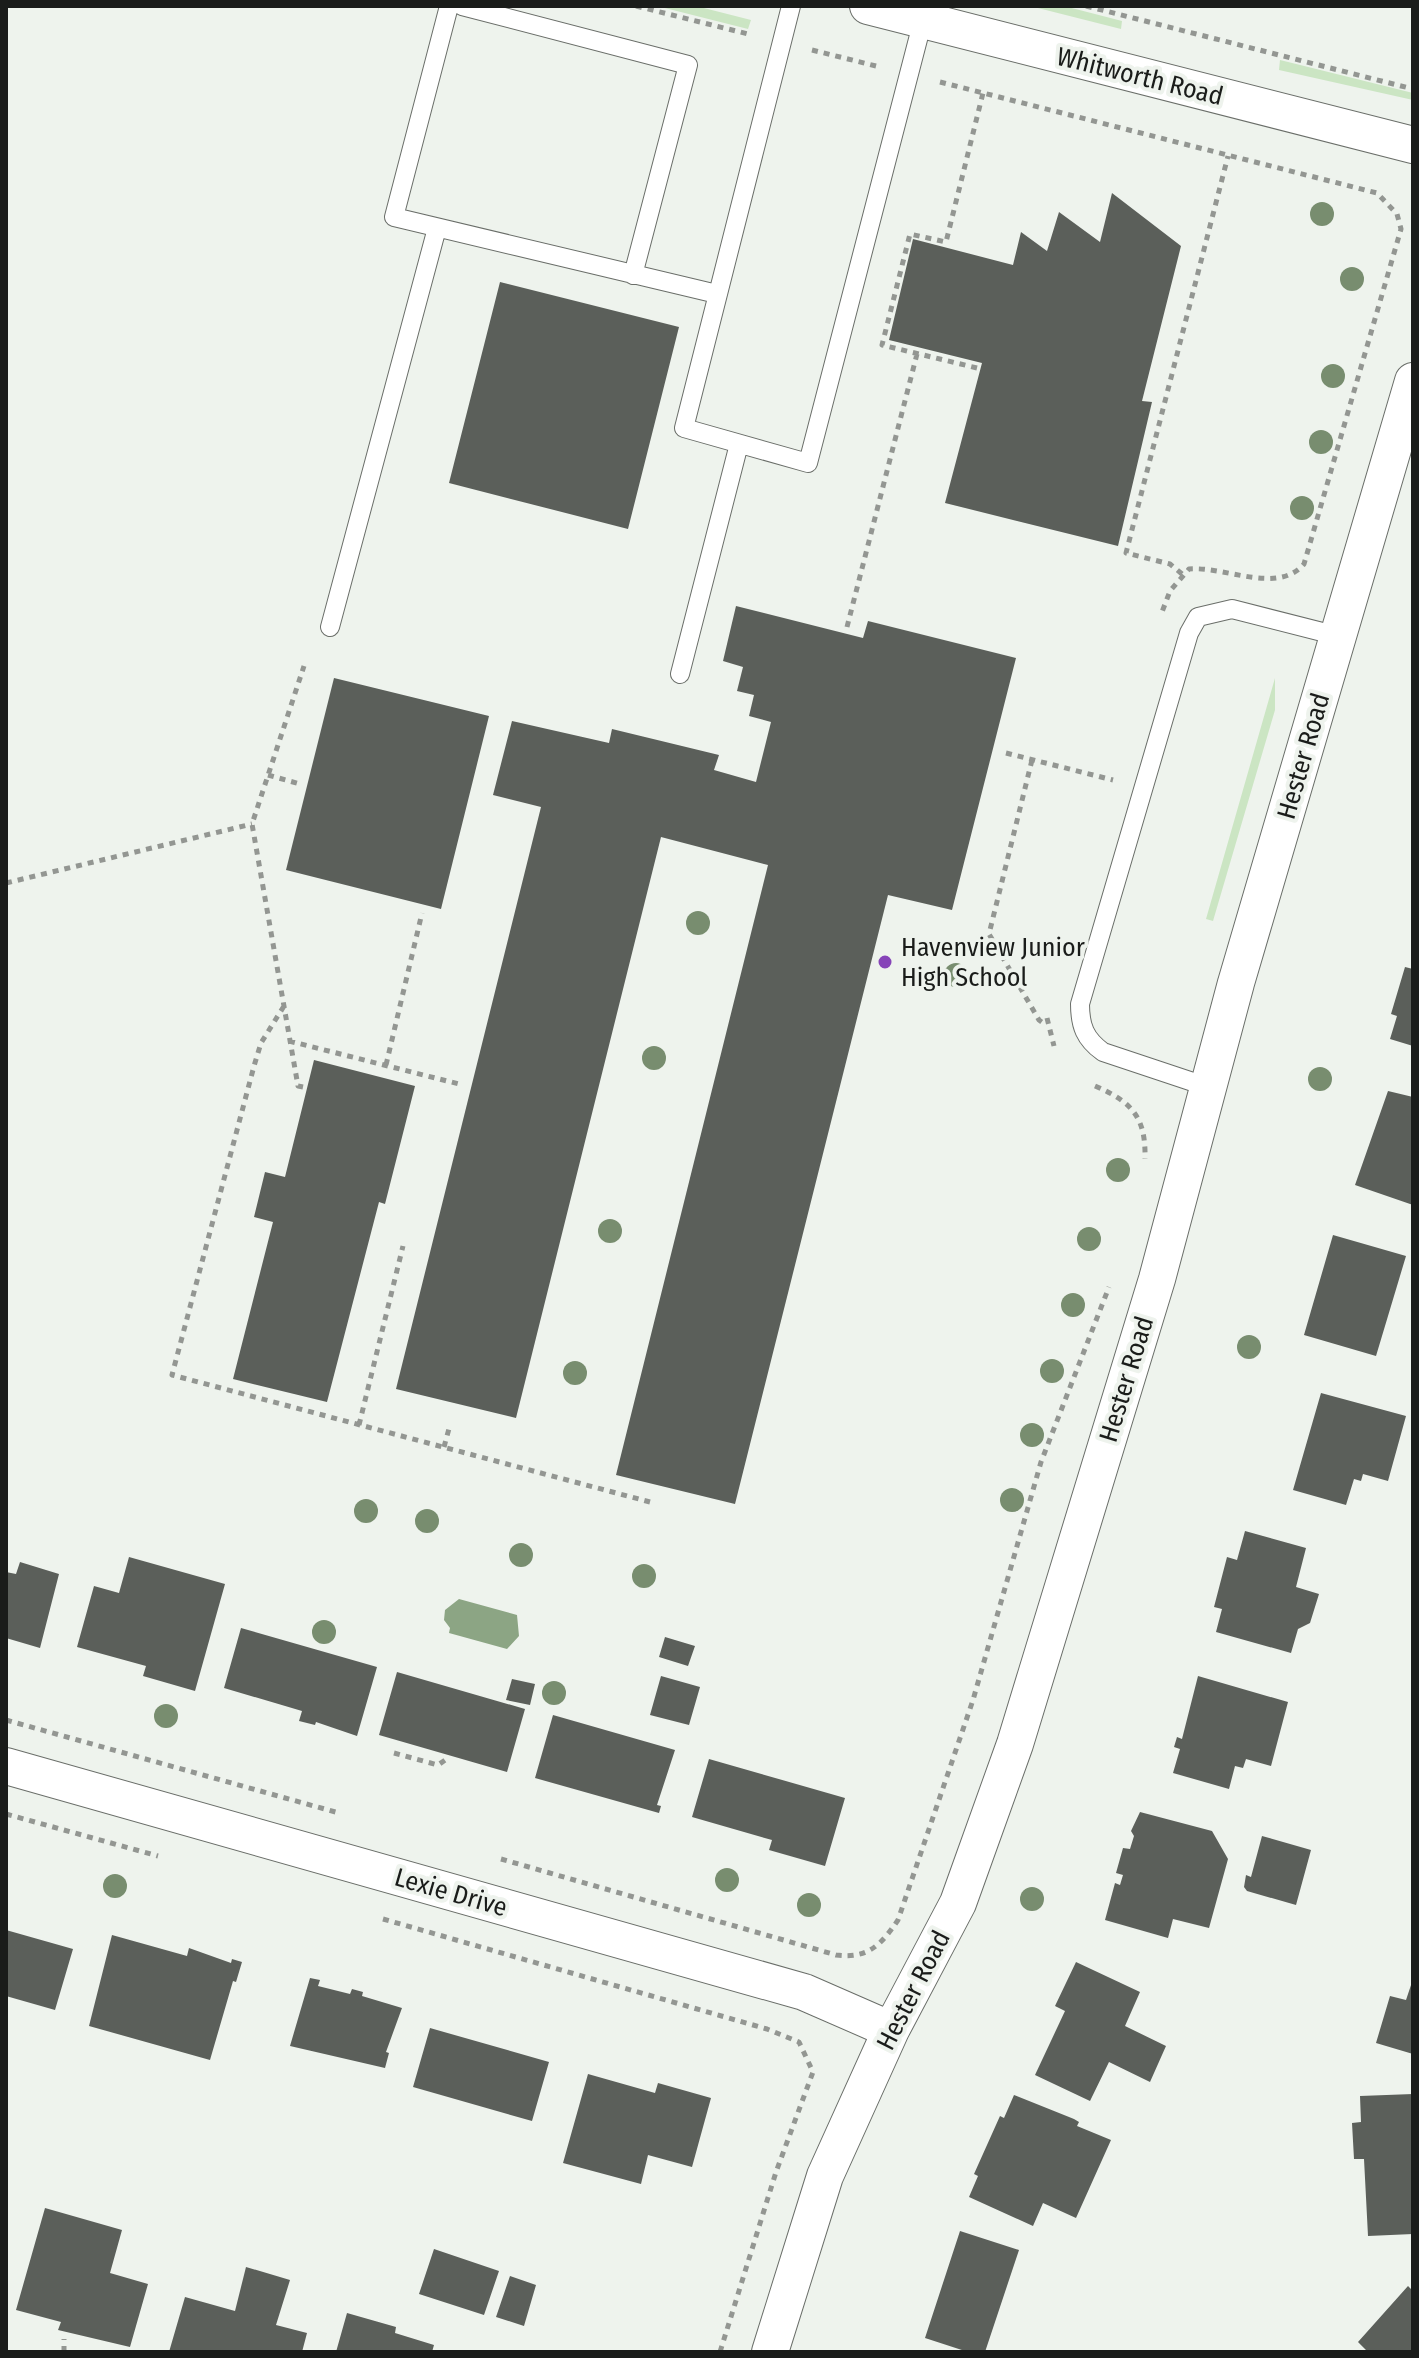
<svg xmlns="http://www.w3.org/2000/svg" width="1419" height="2358" viewBox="0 0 1419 2358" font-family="'Fira Sans Condensed',sans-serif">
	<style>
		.green { fill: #cbe5c3 }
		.water { fill: #8ca584 }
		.building { fill: #5b5f5a }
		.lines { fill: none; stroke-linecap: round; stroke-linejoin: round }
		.service-casing { stroke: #6a6e69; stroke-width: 20 }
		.minor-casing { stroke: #6a6e69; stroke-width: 38 }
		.path { stroke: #939692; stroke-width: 5; stroke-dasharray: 6 6; stroke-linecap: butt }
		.service { stroke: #fff; stroke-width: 18 }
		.minor { stroke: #fff; stroke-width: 36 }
		.tree { fill: #788d6f }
		.poi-dot { fill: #8644b8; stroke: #eef3ed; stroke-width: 3 }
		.labels { text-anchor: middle; stroke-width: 8; stroke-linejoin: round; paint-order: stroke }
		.street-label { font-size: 26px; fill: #1a1c1a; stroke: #eef3ed }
		.poi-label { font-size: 26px; fill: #1a1c1a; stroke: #eef3ed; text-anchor: start }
	</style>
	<rect width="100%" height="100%" fill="#eef3ed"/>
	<path class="green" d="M657,6H696L751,20L748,29Z
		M1030,6H1064L1122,21L1121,29Z
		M1280,60L1413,93V100L1279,70Z
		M1275,678V710L1213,921L1206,919Z"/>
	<path class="water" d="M459,1599L517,1615L519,1636L507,1649L449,1633L450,1628L444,1620L445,1610Z"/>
	<path class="building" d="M1112,193L1181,246L1142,401L1152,402L1118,546L945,503L982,363L889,340L913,239L1013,265L1021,232L1047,251L1059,212L1100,242Z
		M500,282L679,327L628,529L449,483Z
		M736,606L863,638L868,621L1016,658L952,910L888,895L735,1504L616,1475L768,865L661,837L516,1418L396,1389L541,807L493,795L512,721L609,743L612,729L719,755L714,770L756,782L771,722L749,716L754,695L737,691L743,667L723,661Z
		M334,678L489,716L441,909L286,870Z
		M1405,967L1413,969V1046L1390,1039L1397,1016L1391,1014Z
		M314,1060L415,1086L385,1204L379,1202L327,1402L233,1379L273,1222L254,1217L265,1172L285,1177Z
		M1388,1091L1413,1097V1205L1355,1185Z
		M1333,1235L1406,1256L1376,1356L1304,1335Z
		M1321,1393L1406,1416L1388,1481L1363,1474L1361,1481L1354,1479L1346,1505L1293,1490Z
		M1245,1531L1306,1548L1296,1587L1319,1594L1310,1623L1298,1629L1291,1653L1216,1632L1222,1609L1214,1607L1227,1557L1237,1560Z
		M129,1557L225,1584L195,1691L143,1676L146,1666L77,1647L94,1586L119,1593Z
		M20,1562L59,1574L40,1648L6,1638V1572L16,1574Z
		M241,1628L377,1667L357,1736L316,1722L315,1725L299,1721L302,1711L224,1688Z
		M665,1637L695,1646L688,1666L659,1657Z
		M397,1672L525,1709L507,1772L379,1735Z
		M661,1676L700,1687L689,1725L650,1715Z
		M1198,1676L1288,1702L1271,1766L1246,1759L1243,1768L1235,1766L1229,1789L1173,1773L1180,1749L1174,1747L1177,1737L1182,1739Z
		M512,1679L535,1684L530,1705L506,1700Z
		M553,1715L675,1750L657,1805L661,1806L659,1813L535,1778Z
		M709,1759L845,1798L825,1866L769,1850L772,1840L692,1817Z
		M1140,1812L1212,1831L1228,1859L1209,1928L1173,1919L1168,1938L1105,1920L1115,1883L1120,1885L1123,1875L1116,1873L1123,1848L1130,1849L1134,1836L1131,1831Z
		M1262,1836L1311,1850L1296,1905L1247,1891L1244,1887L1246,1875L1251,1877Z
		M6,1930L73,1949L55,2010L6,1996Z
		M112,1935L187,1956L189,1948L231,1963L232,1959L242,1962L236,1982L233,1981L210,2060L89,2026Z
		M1076,1962L1140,1992L1125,2026L1166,2046L1150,2082L1109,2062L1090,2101L1035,2075L1065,2011L1055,2006Z
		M310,1978L320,1980L318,1986L350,1994L352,1989L363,1992L362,1996L402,2008L386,2052L389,2053L385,2068L290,2046Z
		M1413,1979V2054L1376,2043L1390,1996L1406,2000Z
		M430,2028L549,2062L532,2121L413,2087Z
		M588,2074L655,2093L658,2083L711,2098L692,2167L648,2155L641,2184L563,2163Z
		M1413,2094V2234L1368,2236L1364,2159H1354L1352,2123L1361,2122L1360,2096Z
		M1014,2095L1074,2119L1079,2122L1077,2126L1111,2140L1076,2218L1043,2203L1033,2226L969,2197L978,2176L974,2174L1000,2116L1004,2118Z
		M45,2208L122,2230L110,2273L148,2284L130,2347L58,2330L61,2322L16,2310Z
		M960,2231L1019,2250L985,2352H968L925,2338Z
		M434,2249L499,2271L484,2315L419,2294Z
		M246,2267L290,2280L276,2325L307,2333L302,2352H169L185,2297L235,2311Z
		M510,2276L536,2285L524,2326L496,2317Z
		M1408,2286L1413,2291V2350L1368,2352L1358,2342Z
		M347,2313L396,2327L395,2333L434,2345L432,2352H336Z"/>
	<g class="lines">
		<defs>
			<path id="service" d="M449,6L394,217L717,294
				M462,6L688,65L633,275
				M791,6L684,428L808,463L923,20
				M330,627L437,228
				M680,674L739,444
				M1208,1087L1103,1052C1085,1039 1080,1026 1080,1004L1189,633L1198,617L1232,609L1338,636"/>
			<path id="minor" d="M868,6L1413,145
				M6,1766L804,1992L891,2030
				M770,2352L825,2176L891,2030L958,1903L1015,1744L1157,1279L1236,983L1413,381"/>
		</defs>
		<use href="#service" class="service-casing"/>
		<use href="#minor" class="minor-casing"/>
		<path class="path" d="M636,6L752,35
			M1086,6L1413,89
			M812,50L880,67
			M940,82L1377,193L1397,214L1401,229L1304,564C1277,595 1226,566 1189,569L1170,591L1162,612
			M977,368L882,345L910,234L946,242L983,93
			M1182,574L1170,564L1126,553L1228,156
			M847,627L917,354
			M1006,753L1113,780
			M1032,760L989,934L1039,1020L1046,1025
			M268,775L300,784
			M6,883L252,824
			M284,1006L261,1043L254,1066L172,1375L650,1502
			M1047,1018L1054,1046
			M289,1041L463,1085
			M386,1065L422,913
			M1095,1086C1132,1102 1146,1117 1145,1159
			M303,1087L298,1086L252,824L304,666
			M359,1425L403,1246
			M444,1447L450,1425
			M6,1720L339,1813
			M394,1753L438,1765L448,1758
			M6,1814L158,1856
			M501,1859L836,1955C868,1959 881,1945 898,1920L973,1700L1041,1462L1109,1287
			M383,1919L767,2029L799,2042L813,2072L776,2172L720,2352
			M64,2352V2339"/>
		<use href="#service" class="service"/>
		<use href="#minor" class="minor"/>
	</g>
	<g class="tree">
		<circle cx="1322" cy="214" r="12"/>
		<circle cx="1352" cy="279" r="12"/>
		<circle cx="1333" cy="376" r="12"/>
		<circle cx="1321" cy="442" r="12"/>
		<circle cx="1302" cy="508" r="12"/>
		<circle cx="698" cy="923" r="12"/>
		<circle cx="956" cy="975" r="12"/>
		<circle cx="654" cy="1058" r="12"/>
		<circle cx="1320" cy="1079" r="12"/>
		<circle cx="1118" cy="1170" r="12"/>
		<circle cx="610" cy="1231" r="12"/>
		<circle cx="1089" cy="1239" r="12"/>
		<circle cx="1073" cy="1305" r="12"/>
		<circle cx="1249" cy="1347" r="12"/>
		<circle cx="1052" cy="1371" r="12"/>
		<circle cx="575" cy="1373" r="12"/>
		<circle cx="1032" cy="1435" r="12"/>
		<circle cx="1012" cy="1500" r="12"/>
		<circle cx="366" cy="1511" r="12"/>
		<circle cx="427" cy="1521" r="12"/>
		<circle cx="521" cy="1555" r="12"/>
		<circle cx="644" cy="1576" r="12"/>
		<circle cx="324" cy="1632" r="12"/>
		<circle cx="554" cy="1693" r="12"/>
		<circle cx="166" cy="1716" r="12"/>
		<circle cx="727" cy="1880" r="12"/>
		<circle cx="115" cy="1886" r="12"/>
		<circle cx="1032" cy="1899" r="12"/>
		<circle cx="809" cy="1905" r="12"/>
	</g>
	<circle class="poi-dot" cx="885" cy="962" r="8"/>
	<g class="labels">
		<g class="street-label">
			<text transform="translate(1140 76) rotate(14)" y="9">Whitworth Road</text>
			<text transform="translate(1303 756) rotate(-74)" y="9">Hester Road</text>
			<text transform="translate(1126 1379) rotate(-73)" y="9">Hester Road</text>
			<text transform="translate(451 1892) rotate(16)" y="9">Lexie Drive</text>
			<text transform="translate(913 1990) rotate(-63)" y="9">Hester Road</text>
		</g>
		<g class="poi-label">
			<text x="901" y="956">Havenview Junior<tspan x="901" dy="30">High School</tspan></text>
		</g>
	</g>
	<rect width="1419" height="2358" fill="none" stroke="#1a1c1a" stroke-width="16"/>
</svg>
